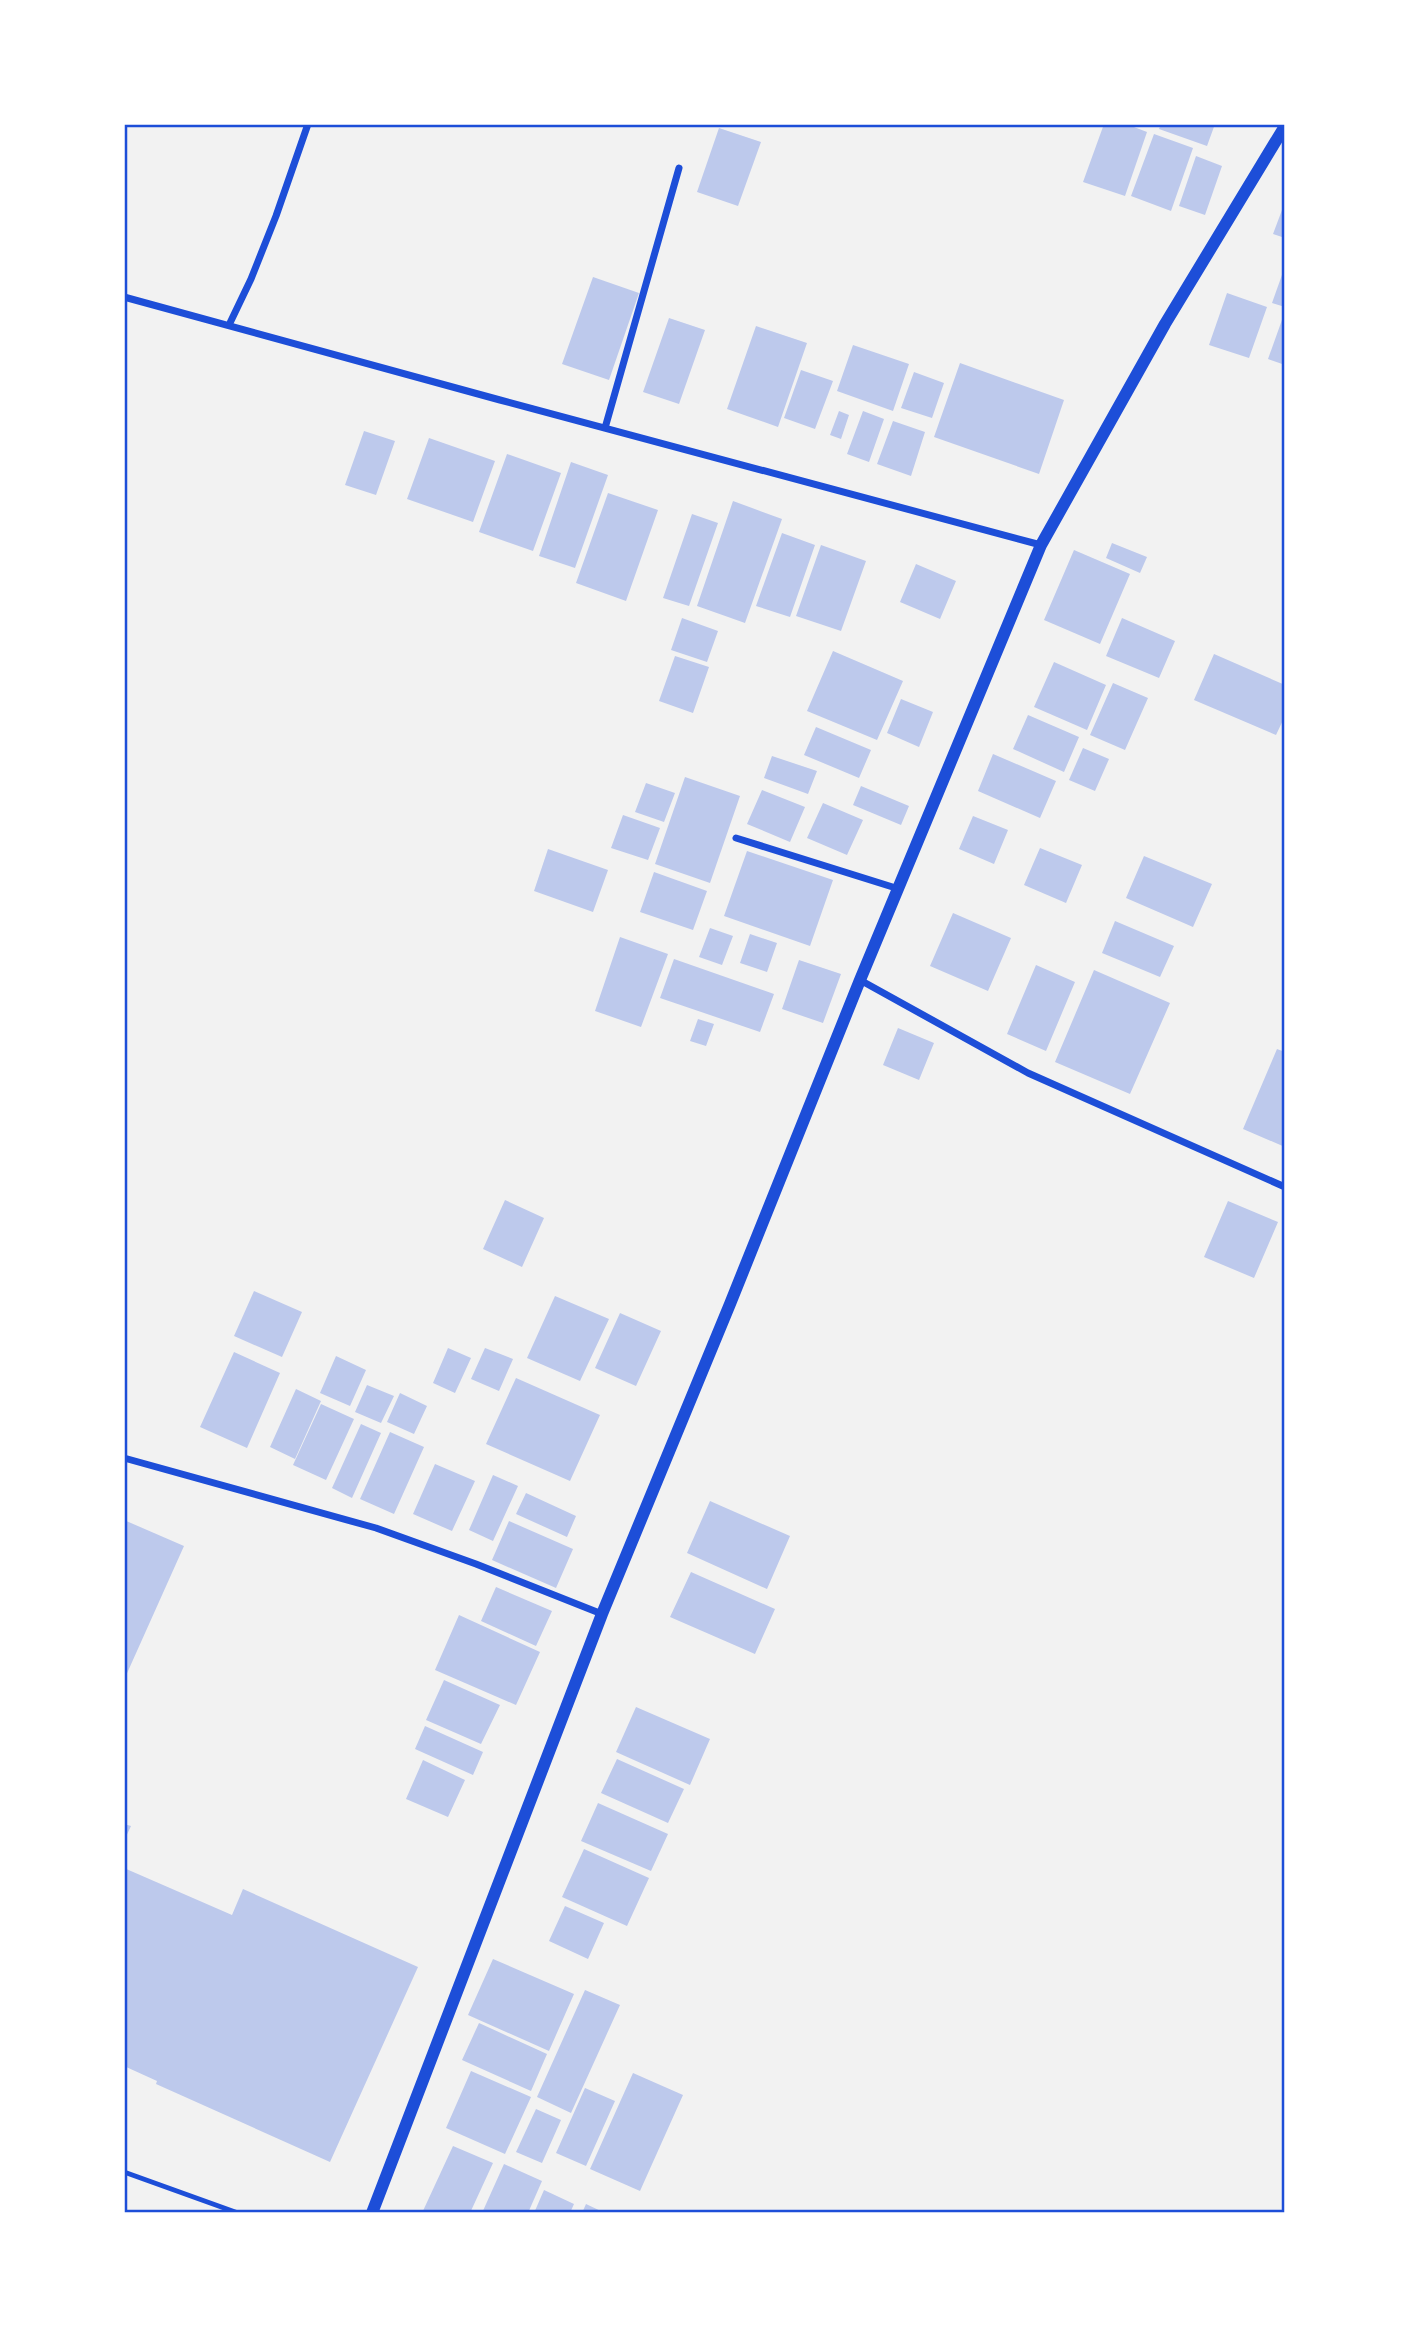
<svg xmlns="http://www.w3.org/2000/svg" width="1409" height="2337" viewBox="0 0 1409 2337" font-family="'Varela Round',sans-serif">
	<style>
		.building { fill: #bdc9ec }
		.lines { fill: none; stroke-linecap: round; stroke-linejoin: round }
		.service { stroke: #1d4ed8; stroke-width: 5 }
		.minor { stroke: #1d4ed8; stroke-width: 7 }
		.tertiary { stroke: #1d4ed8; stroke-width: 12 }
		.neatline { fill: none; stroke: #1d4ed8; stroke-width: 2.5 }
	</style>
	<rect width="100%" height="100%" fill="#f2f2f2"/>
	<path class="building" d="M1104,124H1126L1147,132L1125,196L1083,182Z
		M1161,124H1215L1207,146L1159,129Z
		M719,128L761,142L738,206L697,192Z
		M1154,134L1193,148L1171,211L1131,196Z
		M1196,156L1222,166L1205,215L1179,206Z
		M1285,202V238L1273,234Z
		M1283,272L1285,273V307L1272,303Z
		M593,277L639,293L609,380L562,364Z
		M1227,293L1267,307L1249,358L1209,345Z
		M1283,317L1285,318V365L1268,359Z
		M669,318L705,330L679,404L643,392Z
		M756,326L807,343L778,427L727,409Z
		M853,345L909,364L893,411L837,391Z
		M960,363L1064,400L1039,474L934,437Z
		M801,370L833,381L815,429L784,418Z
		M914,372L944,383L932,418L901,408Z
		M839,411L849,415L841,439L830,435Z
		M863,411L884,419L869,462L847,454Z
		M893,421L925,432L911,476L877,464Z
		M364,431L395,441L376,495L345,485Z
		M429,438L495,461L473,522L407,499Z
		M507,454L561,473L533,551L479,532Z
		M571,462L608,475L575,568L539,556Z
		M608,493L658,510L626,601L576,583Z
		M733,501L782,519L745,623L697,606Z
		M692,514L718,523L689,606L663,598Z
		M782,533L815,545L790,617L756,606Z
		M1112,543L1147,557L1140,573L1106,558Z
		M821,545L866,561L841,631L796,616Z
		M1074,550L1130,574L1100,644L1044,620Z
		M916,564L956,581L940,619L900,602Z
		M682,618L718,631L707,662L671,650Z
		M1122,618L1175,641L1159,678L1106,656Z
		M833,651L903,681L877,740L807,711Z
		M1214,654L1285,685V716L1276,735L1194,700Z
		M675,656L709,667L693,713L659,701Z
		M1054,662L1106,685L1087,730L1034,707Z
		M1113,683L1148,698L1125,750L1090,735Z
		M901,699L933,712L919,747L887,733Z
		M1028,715L1079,737L1064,772L1013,749Z
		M816,727L871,750L859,778L804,755Z
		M1083,748L1109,759L1095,791L1069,780Z
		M993,754L1056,781L1040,818L978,791Z
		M772,756L817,771L808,794L764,778Z
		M685,777L740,796L710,883L655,864Z
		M646,783L675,793L664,822L635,812Z
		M861,786L909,806L901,825L853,805Z
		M762,790L805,807L790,842L747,824Z
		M823,803L863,820L847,855L807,838Z
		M623,815L660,828L648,860L611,848Z
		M973,816L1008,830L994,864L959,849Z
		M1040,848L1082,865L1066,903L1024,885Z
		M548,849L608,870L593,912L534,891Z
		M747,851L833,880L810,946L724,916Z
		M1144,856L1212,884L1193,927L1126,898Z
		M654,872L707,891L693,930L640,912Z
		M953,913L1011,938L988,991L930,966Z
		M1115,921L1174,946L1160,977L1102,953Z
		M710,928L733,936L722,965L699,957Z
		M750,934L777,943L767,972L740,963Z
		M620,937L668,954L641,1027L595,1011Z
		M674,959L774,994L760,1032L660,998Z
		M799,960L841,974L823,1023L782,1009Z
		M1036,965L1075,982L1046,1051L1007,1034Z
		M1094,970L1170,1003L1130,1094L1055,1062Z
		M698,1019L714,1024L706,1046L690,1041Z
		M898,1028L934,1043L919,1080L883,1065Z
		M1277,1049L1285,1052V1147L1243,1129Z
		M505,1200L544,1218L522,1267L483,1249Z
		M1228,1201L1278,1222L1254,1278L1204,1257Z
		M254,1291L302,1312L282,1357L234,1336Z
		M555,1296L609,1319L580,1381L527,1358Z
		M620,1313L661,1331L636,1386L595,1368Z
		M448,1348L471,1358L455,1393L433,1383Z
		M485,1348L513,1359L499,1391L471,1379Z
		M234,1352L280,1373L247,1448L200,1427Z
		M336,1356L366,1370L350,1406L320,1393Z
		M516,1378L600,1415L570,1481L486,1444Z
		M367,1385L394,1396L381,1423L355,1412Z
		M296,1389L321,1401L295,1459L270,1447Z
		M400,1393L427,1406L414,1434L387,1422Z
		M321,1404L354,1419L326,1480L293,1465Z
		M361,1424L381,1433L352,1498L332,1488Z
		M390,1432L424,1447L394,1514L360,1499Z
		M435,1464L475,1481L452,1531L413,1514Z
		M493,1475L518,1486L493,1541L469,1530Z
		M526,1493L576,1516L567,1537L516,1514Z
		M710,1501L790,1536L767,1589L687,1553Z
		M124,1520L184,1546L124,1680Z
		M509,1521L573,1549L556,1588L492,1560Z
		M691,1572L775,1609L755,1654L670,1617Z
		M496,1587L552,1611L536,1646L481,1621Z
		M459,1615L540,1652L516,1705L435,1670Z
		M444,1680L500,1705L481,1744L426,1720Z
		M636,1707L710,1739L690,1785L616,1752Z
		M425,1726L483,1752L473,1775L415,1749Z
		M617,1759L684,1789L668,1823L601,1793Z
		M423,1760L465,1780L448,1817L406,1799Z
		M598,1803L668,1834L651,1871L581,1841Z
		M124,1824L131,1826L124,1841Z
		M584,1849L649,1878L627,1926L562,1897Z
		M124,1868L232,1915L243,1889L418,1967L330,2162L156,2084L157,2081L124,2066Z
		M565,1906L604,1923L588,1959L549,1941Z
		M493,1959L574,1994L549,2051L468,2015Z
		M585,1990L620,2005L571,2113L537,2097Z
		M479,2023L547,2054L531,2091L462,2060Z
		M471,2071L531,2097L505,2154L446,2128Z
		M633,2073L683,2095L640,2191L590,2169Z
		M585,2088L615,2101L586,2166L556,2153Z
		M536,2109L561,2120L542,2163L516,2152Z
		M453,2146L493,2163L470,2213H422Z
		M504,2164L542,2181L528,2213H482Z
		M544,2190L574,2204L570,2213H534Z
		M586,2204L605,2213H582Z"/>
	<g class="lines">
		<path class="service" d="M124,2172L238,2213"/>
		<path class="minor" d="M124,297L500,400L1041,545
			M229,325L251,279L276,216L308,124
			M605,428L679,168
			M736,838L899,889
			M860,980L1028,1073L1285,1187
			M124,1458L376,1528L476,1564L602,1614"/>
		<path class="tertiary" d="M372,2213L602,1614L730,1304L860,980L1041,545L1165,324L1285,126"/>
	</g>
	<rect width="1409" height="2337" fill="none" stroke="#ffffff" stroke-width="252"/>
	<rect x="126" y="126" width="1157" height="2085" class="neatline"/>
</svg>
